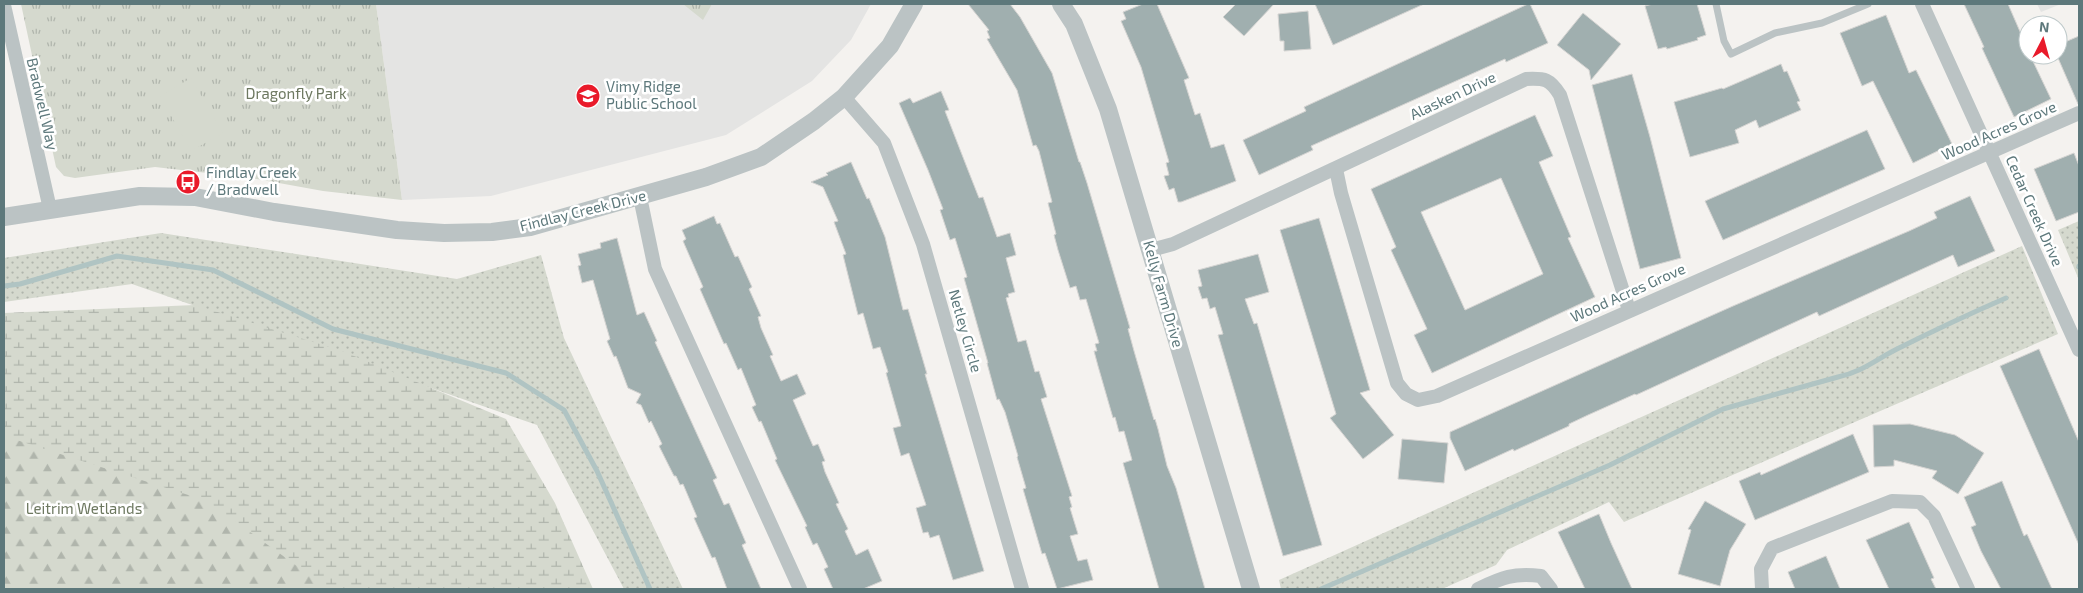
<svg xmlns="http://www.w3.org/2000/svg" width="2083" height="593" viewBox="0 0 2083 593" font-family="'Exo 2',sans-serif">
	<style>
		.built { fill: #e4e4e3 }
		.grass { fill: url(#grass-dots) }
		.forest { fill: url(#forest-firs) }
		.wetland { fill: url(#wetland-marsh) }
		.park { fill: url(#park-tufts) }
		.garden { fill: #d5d9ce }
		.lines { fill: none; stroke-linecap: round; stroke-linejoin: round }
		.stream { stroke: #b0c4c3; stroke-width: 5 }
		.building { fill: #a0afaf; stroke: #d5d4d2; fill-rule: evenodd }
		.service { stroke: #bbc3c4; stroke-width: 7 }
		.minor { stroke: #bbc3c4; stroke-width: 14 }
		.tertiary { stroke: #bbc3c4; stroke-width: 18 }
		.labels { text-anchor: middle; stroke-width: 5; stroke-linejoin: round; paint-order: stroke }
		.poi-label { font-size: 15px; fill: #5d787b; stroke: #fff; text-anchor: start }
		.park-label { font-size: 15px; fill: #6d7860; stroke: #fff }
		.street-label { font-size: 15px; fill: #5d787b; stroke: #fff }
	</style>
	<defs>
		<pattern id="grass-dots" width="8" height="8" patternUnits="userSpaceOnUse" patternTransform="scale(1.25)"><rect width="8" height="8" fill="#d5d9ce"/><path d="M2 2h.1M6 6h.1" fill="none" stroke="#b0b5ac" stroke-width="1.8" stroke-linecap="round"/></pattern>
		<pattern id="forest-firs" width="22" height="20" patternUnits="userSpaceOnUse" patternTransform="scale(1.25)"><rect width="22" height="20" fill="#d5d9ce"/><path d="M5 1l3.5 6h-7zM16 11l3.5 6h-7z" fill="#b0b5ac"/></pattern>
		<pattern id="wetland-marsh" width="20" height="14" patternUnits="userSpaceOnUse" patternTransform="scale(1.25)"><rect width="20" height="14" fill="#d5d9ce"/><path d="M1 5h8M5 5V1M11 12h8M15 12V8" fill="none" stroke="#b0b5ac"/></pattern>
		<pattern id="park-tufts" width="24" height="20" patternUnits="userSpaceOnUse" patternTransform="scale(1.25)"><rect width="24" height="20" fill="#d5d9ce"/><path d="M3 7l-1-3M5 7V3M7 7l1-3M15 17l-1-3M17 17v-4M19 17l1-3" fill="none" stroke="#b0b5ac"/></pattern>
	</defs>
	<rect width="100%" height="100%" fill="#f4f2ef"/>
	<path class="built" d="M376,4H871L851,40L812,81L726,135L491,196L402,200Z
		M2037,4H2061L2041,12Z"/>
	<path class="grass" d="M2079,221V280L2058,230Z
		M161,233L457,279L541,255L564,338L683,589H624L537,425L132,284L4,302V258Z
		M2022,246L2058,334L1624,522L1609,502L1507,550L1496,565L1442,589H1281L1279,580Z"/>
	<path class="forest" d="M4,398L70,414L379,589H4Z"/>
	<path class="wetland" d="M195,305L342,351L506,419L555,503L593,589H329L207,501L4,436V313Z"/>
	<path class="park" d="M21,4H376L402,200L323,191L251,178L155,167L75,178L64,176L56,167Z
		M683,4H712L703,20Z"/>
	<path class="garden" d="M191,78L223,133L191,151L160,96Z"/>
	<g class="lines">
		<path class="stream" d="M2079,267V266
			M4,286L20,284L117,256L213,270L333,329L506,373L564,410L597,471L650,589
			M1321,589L1610,465L1723,409L1838,377C1862,372 1875,360 1897,349C1933,331 1969,314 2006,298"/>
	</g>
	<path class="building" d="M968,4H1010L1020,17L1052,73L1079,162H1080L1087,183L1130,328L1128,329L1134,351L1154,420L1155,419L1158,429L1167,466L1176,488L1205,589H1159L1123,463L1132,460L1124,431L1119,432L1115,417L1113,418L1098,366L1094,351H1097L1095,344L1099,343L1086,299L1080,300L1076,286L1070,288L1058,250L1054,235L1056,234L1048,203L1052,202L1039,151L1036,145L1033,146L1017,90L987,39L990,38L987,31L989,30Z
		M1143,4H1157L1189,78L1184,80L1195,115L1200,113L1211,148L1224,144L1236,181L1181,202H1178L1174,188L1169,190L1164,176L1169,175L1166,163L1169,162L1141,67L1121,21L1126,19L1123,12Z
		M1236,4H1274L1244,36L1223,17Z
		M1315,4H1424L1333,45Z
		M1528,4H1530L1548,43L1506,62L1505,59L1311,146L1313,150L1259,175L1243,140L1306,111L1304,107Z
		M1653,4H1697L1706,35L1697,38L1698,40L1667,49L1666,47L1658,49L1645,6Z
		M1964,4H2008L2028,50V55H2030L2051,99L2014,117L1982,48L1984,47Z
		M1308,11L1311,49L1284,51V41H1280L1278,14Z
		M1583,13L1621,44L1591,80L1589,70L1557,45Z
		M1886,15L1909,73L1916,70L1952,144L1913,163L1873,81L1862,86L1840,33Z
		M2079,36V104H2078L2058,58V45Z
		M1781,64L1784,72L1787,71L1800,101L1797,102L1801,110L1759,128L1756,120L1735,130L1739,143L1690,157L1674,102L1722,88L1723,89Z
		M1632,74L1650,137L1681,258L1640,269L1592,85Z
		M941,91L949,110L945,111L966,165L979,198L983,197L997,237L1010,233L1016,255L1006,258L1015,292L1008,294L1009,297L1006,298L1018,342L1026,340L1035,372L1039,371L1047,397L1041,399L1072,496L1069,497L1072,507L1070,508L1078,534L1070,536L1078,561L1087,559L1093,580L1057,589L1045,553L1042,554L1023,489L1026,488L1017,457L1018,456L1005,412L999,399L997,400L987,363H988L964,278L967,277L955,238L950,240L940,210L943,209L928,170L899,103L910,98L913,103Z
		M1535,115L1553,156L1539,162L1571,237L1568,238L1595,297L1432,373L1414,335L1427,329L1391,250L1396,247L1371,189ZM1501,178L1543,274L1465,310L1421,212Z
		M1867,130L1885,169L1723,240L1705,201Z
		M2074,153L2079,166V212L2056,221L2034,169Z
		M851,162L867,199L869,198L885,237L903,310L908,309L927,374H925L984,571L953,580L939,535L930,538L928,532L923,533L916,508L926,505L909,453L901,456L893,428L901,426L886,373L888,372L880,347L873,349L863,313L858,315L843,255L846,254L834,222L838,221L823,187L811,182L828,175L826,173Z
		M1970,196L1995,251L1958,267L1953,255L1819,316L1817,312L1636,395L1635,394L1588,415L1569,424V426L1514,451L1513,449L1465,471L1450,438V432L1733,306L1909,231L1937,218L1934,212Z
		M714,216L717,224L720,223L735,257L738,256L752,287L749,289L761,316L758,317L761,328L773,355L770,356L781,381L797,374L806,394L793,400L813,446L818,444L825,461L822,462L825,472L839,503L836,504L848,529L845,531L856,555L868,549L882,581L863,589H833L824,569L828,567L817,543L813,545L805,527L807,526L775,460L777,459L761,421L759,422L752,407L756,405L741,368L738,370L726,343L724,344L700,289L703,287L683,241L686,239L682,230Z
		M1319,218L1370,390L1360,393L1394,435L1363,459L1330,418L1336,414L1280,230Z
		M617,238L637,315L644,312L657,341L655,342L717,478L713,480L724,505L729,503L746,543L742,545L761,589H727L715,557L712,558L694,518L697,517L683,484L680,485L676,476H674L659,446L662,444L651,421L649,423L641,405L636,403L641,394L628,388L616,356L614,357L607,341L610,339L593,280L582,283L578,266L581,265L578,254L601,248L600,243Z
		M1258,254L1269,292L1245,299L1254,324L1257,323L1322,545L1283,556L1218,335L1223,334L1215,307L1210,309L1207,298L1202,299L1198,287L1202,286L1198,270Z
		M2039,349L2079,442V545L2000,366Z
		M1910,424L1955,435L1984,453L1958,494L1932,478L1937,471L1894,460V466L1874,467L1873,425Z
		M1853,434L1869,472L1755,520L1739,481L1760,472L1761,475Z
		M1402,439L1448,443L1444,483L1398,479Z
		M2002,481L2024,536L2027,534L2052,589H2001L1981,551L1971,527L1976,525L1964,497Z
		M1705,501L1746,524L1730,550L1720,586L1678,574L1691,530L1688,529Z
		M1599,514L1611,543L1632,589H1585L1558,532Z
		M1909,522L1934,578L1931,579L1936,589H1889L1866,540Z
		M1826,556L1840,589H1795L1788,572Z"/>
	<g class="lines">
		<path class="service" d="M1716,4L1724,41L1731,54L1775,33L1822,23L1868,4"/>
		<path class="minor" d="M1922,4L2079,350
			M4,5L50,209
			M844,97L884,143L923,244L1022,589
			M1336,169L1341,193L1397,383L1406,394L1418,400L1437,396L2079,113
			M640,197L655,269L800,589
			M1151,250L1173,244L1526,79C1545,78 1550,79 1560,95L1629,310
			M1478,589C1503,577 1513,573 1541,576L1551,589
			M1762,589L1761,569L1772,548L1892,501L1920,502L1934,516L1968,589"/>
		<path class="tertiary" d="M1061,4L1074,24L1108,109L1251,589
			M4,217L140,196L195,197L274,212L397,230L444,233L492,232L530,227L706,177L761,157L814,121L844,97L890,46L914,4"/>
	</g>
	<defs>
		<symbol id="school-disc" viewBox="-11 -11 22 22"><circle r="9.5" fill="#e91a2a" stroke="#fff"/><path d="M0-5L7-2L0 1L-7-2ZM-4 1L0 2.5L4 1V4Q0 6-4 4Z" fill="#fff"/></symbol>
		<symbol id="bus-disc" viewBox="-11 -11 22 22"><circle r="9.5" fill="#e91a2a" stroke="#fff"/><path d="M-5-6H5V4H4V6H2V4H-2V6H-4V4H-5ZM-3.5-4V0h7V-4ZM-3.5 1.2v1.5H-2V1.2ZM2 1.2v1.5H3.5V1.2Z" fill="#fff"/></symbol>
	</defs>
	<g fill-rule="evenodd">
		<use href="#school-disc" x="574" y="82" width="28" height="28"/>
		<use href="#bus-disc" x="174" y="168" width="28" height="28"/>
	</g>
	<g class="labels">
		<g class="poi-label">
			<text x="606" y="92">Vimy Ridge<tspan x="606" dy="17">Public School</tspan></text>
			<text x="206" y="178">Findlay Creek<tspan x="206" dy="17">/ Bradwell</tspan></text>
		</g>
		<g class="park-label">
			<text x="296" y="99">Dragonfly Park</text>
			<text x="84" y="514">Leitrim Wetlands</text>
		</g>
		<g class="street-label">
			<text transform="translate(1453 96) rotate(-25)" y="5">Alasken Drive</text>
			<text transform="translate(42 104) rotate(77)" y="5">Bradwell Way</text>
			<text transform="translate(1999 131) rotate(-24)" y="5">Wood Acres Grove</text>
			<text transform="translate(583 211) rotate(-14)" y="5">Findlay Creek Drive</text>
			<text transform="translate(2034 211) rotate(66)" y="5">Cedar Creek Drive</text>
			<text transform="translate(1628 293) rotate(-24)" y="5">Wood Acres Grove</text>
			<text transform="translate(1163 294) rotate(74)" y="5">Kelly Farm Drive</text>
			<text transform="translate(965 331) rotate(74)" y="5">Netley Circle</text>
		</g>
	</g>
	<rect width="2083" height="593" fill="none" stroke="#5d787b" stroke-width="10"/>
	<g transform="translate(2043 40) rotate(6)"><circle r="24" fill="#ffffff" stroke="#bec9ca"/>
	<path d="M0-4L9 19L0 12L-9 19Z" fill="#e91a2a"/>
	<text y="-8" font-size="14" font-weight="bold" text-anchor="middle" fill="#5d787b">N</text>
	</g>
</svg>
